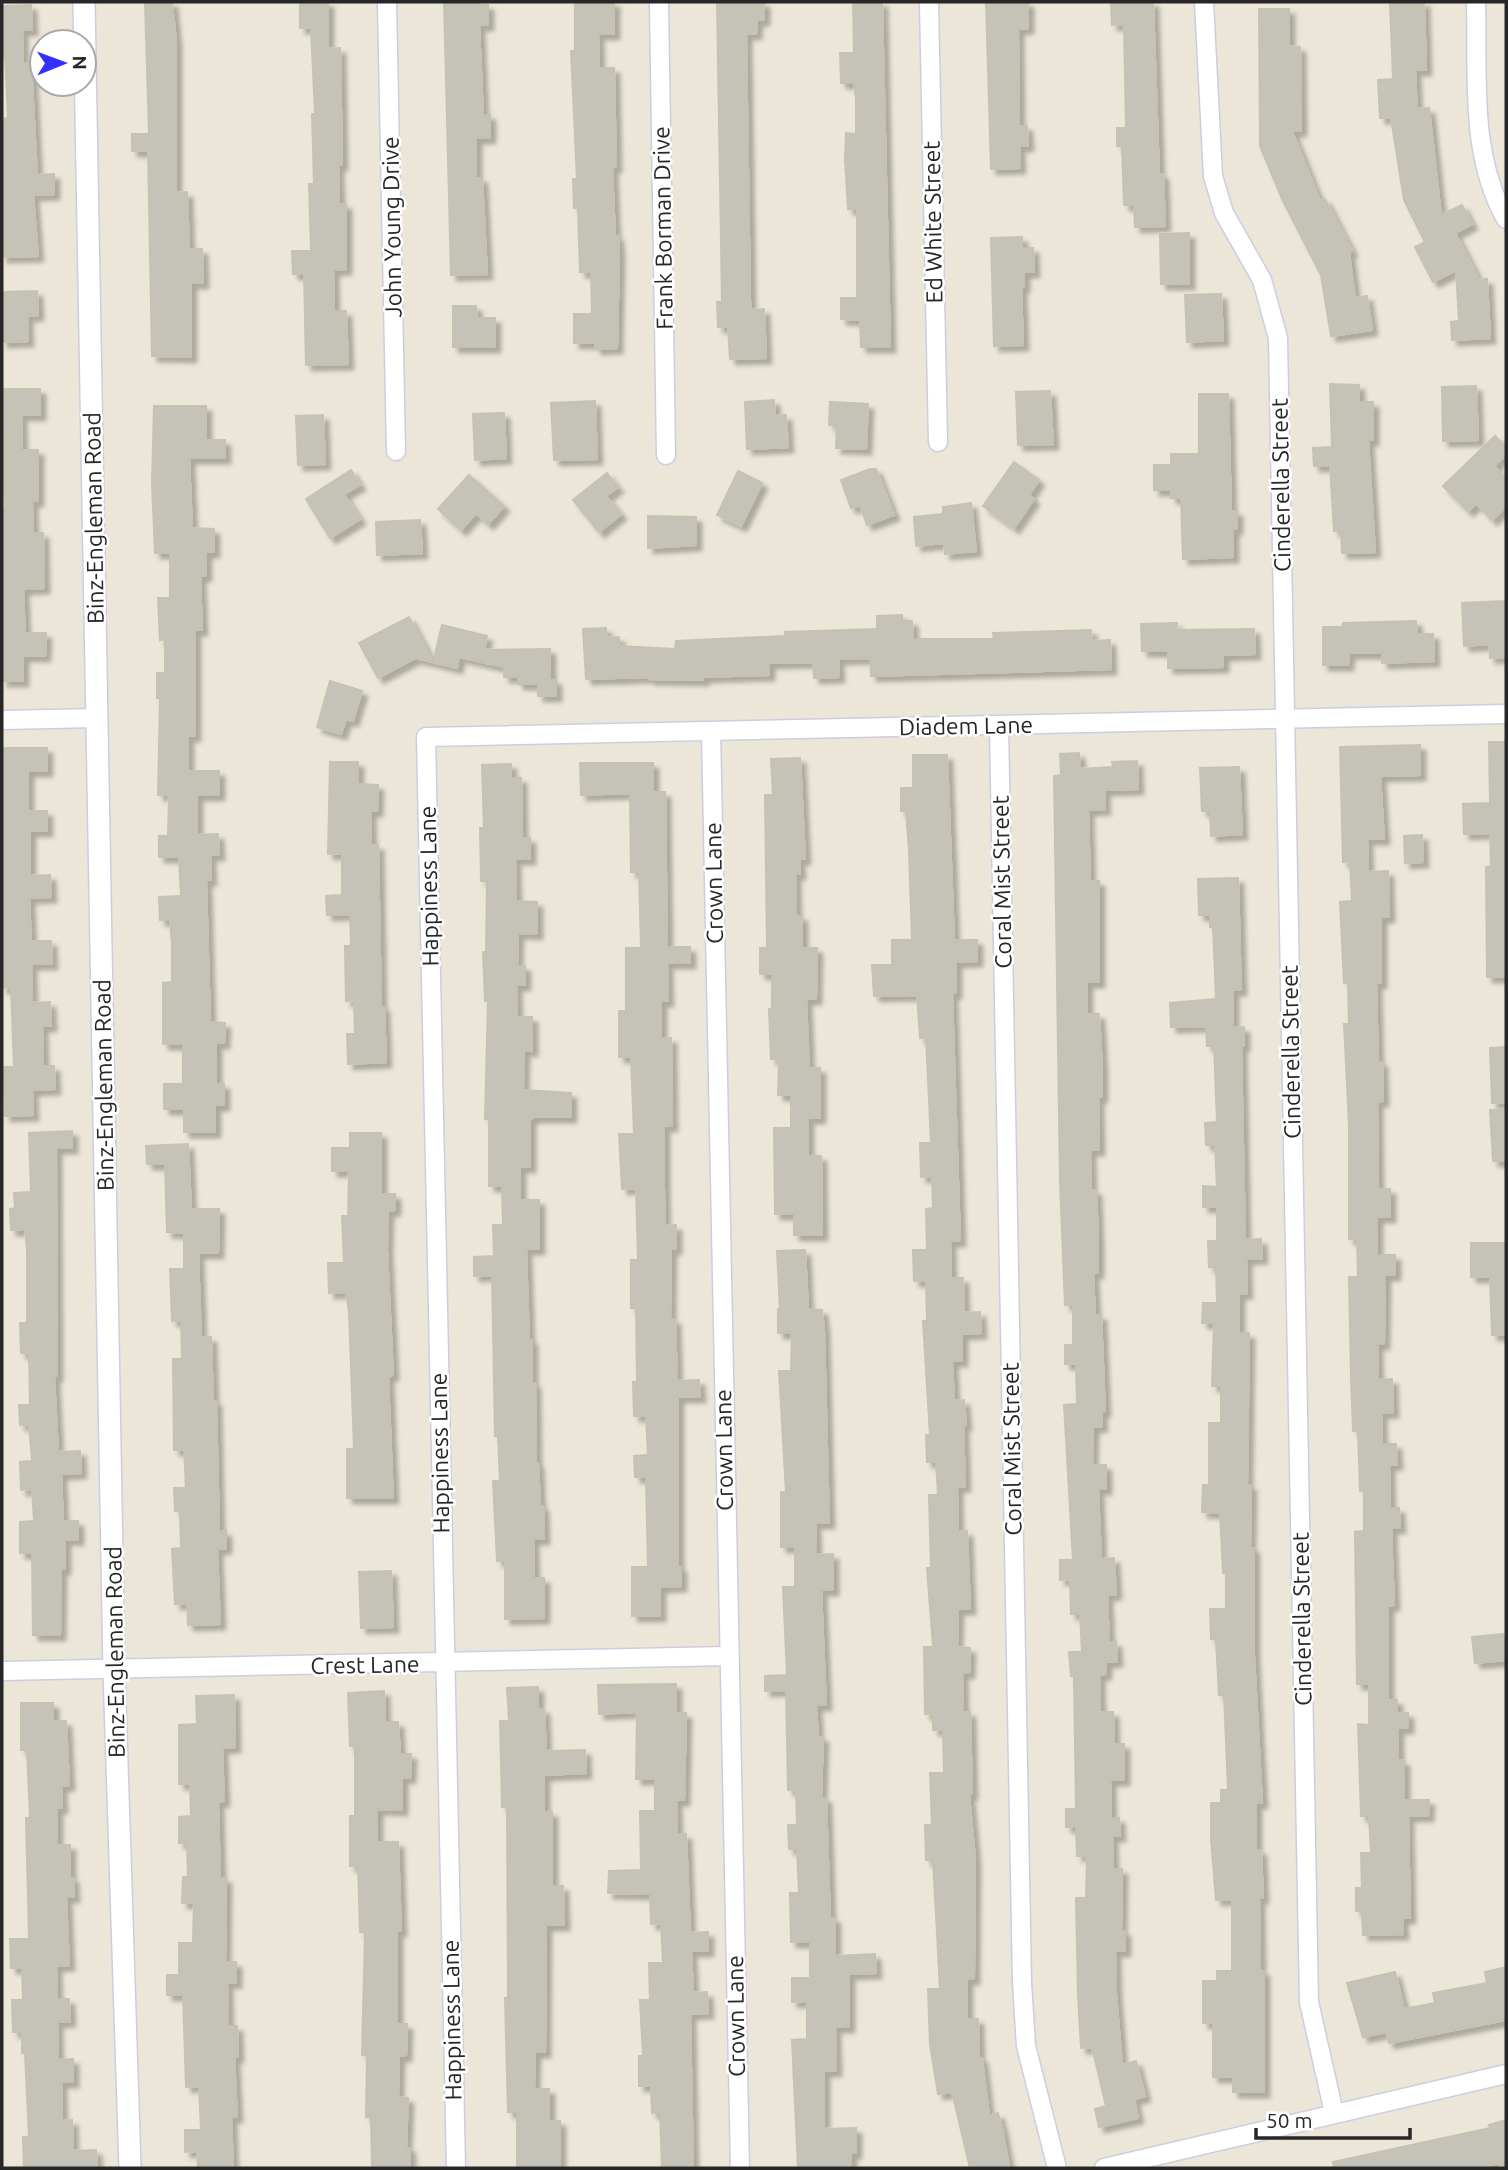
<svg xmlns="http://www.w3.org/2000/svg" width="1508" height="2170" viewBox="0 0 1508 2170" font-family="Ubuntu,sans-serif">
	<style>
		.building { fill: #c5c3b7; stroke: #c5c2b1; stroke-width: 2; filter: url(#shadow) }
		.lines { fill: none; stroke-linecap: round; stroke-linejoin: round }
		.minor-casing { stroke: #cdcde1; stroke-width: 21 }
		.tertiary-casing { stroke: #cdcde1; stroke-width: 24 }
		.minor { stroke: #fff; stroke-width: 18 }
		.tertiary { stroke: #fff; stroke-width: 21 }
		.labels { text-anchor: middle; stroke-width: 5; stroke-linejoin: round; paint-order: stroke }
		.street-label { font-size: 23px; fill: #272727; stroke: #fff }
	</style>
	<defs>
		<filter id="shadow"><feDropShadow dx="5.5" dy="5.5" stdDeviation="2" flood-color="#0004"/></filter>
	</defs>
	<rect width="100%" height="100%" fill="#ebe6d7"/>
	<path class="building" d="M145,2H172L176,41V193L187,192L189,249H202L203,283H191V357L152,356L148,151H132V134H149Z
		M300,2H328V49L340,48L342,165H338L339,204H346V269L333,270L334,311H346L348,364L306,365L304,274H293L292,251H311L309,184H314L312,114H315L311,28H300Z
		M444,2H480V5H488V25H479L483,115H490V138H476V178H482L487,274L451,275Z
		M575,2H614V34H598L599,68H614L616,167H612L615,237L618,236L619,254L617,348L596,349L595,343H574V314H592L591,272H580L578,208H574L573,179H577L571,51H575Z
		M717,2H764V20H757L756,34H746L750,300L751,310L764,309L766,358L730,359L728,327H718L717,302H722Z
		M853,2H882L890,347H861L860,320L841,319V298H857V209H848L845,159L846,133L856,134V99L854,83H841L840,53H854Z
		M986,2H1028V28L1018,29L1019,126H1027L1028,146H1019L1020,168L991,169Z
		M1111,2H1153L1159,174H1163L1165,226L1135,227L1134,205H1124L1122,146H1117V128H1126L1124,24L1112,25Z
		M1390,2H1424L1426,70H1415L1417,109L1429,108L1441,215L1462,205L1472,224L1455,233L1479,280L1487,279L1490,338L1452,340L1451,322L1459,321L1456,270L1433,282L1415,247L1425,242L1404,200L1391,118H1380L1378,80L1393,79Z
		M31,5L32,30H22L23,63H31L37,175L54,174V194L33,195L38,256L2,257V119L8,118L5,55L2,56V6Z
		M1259,9H1289V46L1300,47L1301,131H1292L1320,201L1325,199L1352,251L1349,253L1355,298L1367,296L1372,330L1331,336L1321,275L1283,201L1260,146Z
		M1189,233V284H1161L1160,234Z
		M1022,237V248H1033L1034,272H1024V287H1021L1023,345L994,346L991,238Z
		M37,291L38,315L27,316L28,341L2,342V292Z
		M1221,294L1223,340L1187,342L1185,295Z
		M453,306H476L477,318H495V347H453Z
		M1330,384L1359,385V402H1373V440H1368L1375,552L1342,553L1341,531H1334L1330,466H1314L1313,448L1332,447Z
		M1476,386L1478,440L1443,441L1442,387Z
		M2,389H40V415H21L22,450H38V501H32L33,533H43L44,588L23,589L25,633H46L45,656H23V681H2V509H5Z
		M1050,391L1053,444L1018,445L1016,392Z
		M1199,394H1228L1231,511H1237V529H1233V557L1183,559L1181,498H1171V490H1154V465H1171V454H1199Z
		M774,400L775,416L786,415L788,447L747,449L745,402Z
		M595,401L597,459L554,460L551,403Z
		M830,402L868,404L866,449L836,448L837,425H829Z
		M154,406H206V440H225V458H189L192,528L214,529V552H206V576H200L202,630H195V736H188V771H219V795H197V835L218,834L219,855H210L211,880H206L210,1022L225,1023L224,1043H216V1084H224V1105H215V1132H184V1109H164V1084H183V1044H163V983L172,982V945L170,920H160L159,897L181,896L179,857H159V836H168L169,795H158L160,698H157V673H165V639L160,640L158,598H170V553H155L152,483Z
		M504,413L506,458L475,460L473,414Z
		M323,415L325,464L298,465L296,416Z
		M1495,436L1506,448V454L1494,466L1506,479V506L1492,520L1476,503L1468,511L1443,486Z
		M1014,462L1039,480L1029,495L1034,499L1014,528L983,506Z
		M870,469H876L894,515L867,525L860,505L851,508L841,480Z
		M351,470L360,485L344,494L360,519L330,538L306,499Z
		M738,471L762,483L741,526L717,515Z
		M607,473L618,487L606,496L621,514L599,532L573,500Z
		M469,475L504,506L488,524L476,513L461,530L438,509Z
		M971,503L976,551L945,554L944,543L916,546L914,517L943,514V507Z
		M648,516L696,517V545L648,548Z
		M420,520L422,553L377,555L376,522Z
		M1506,601V657L1490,658L1489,644L1464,646L1462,603Z
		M902,615V621H912L913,639H994L993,633L1091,630L1092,641L1110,640L1111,669L871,676L870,658L838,659L839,677L814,678L813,662L769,663V675L703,677V680L649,679V677L586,679L583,629L606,628L607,638L619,637V646L675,649L676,641L785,636V632L877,629V616Z
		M409,617L433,662L415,658L378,678L359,643Z
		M1416,621L1417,634H1433L1434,661L1382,663V653H1349L1348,665H1323V627H1342L1343,623Z
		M1177,623L1176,630L1254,629L1255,654L1223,655V667L1168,668V651H1142L1141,624Z
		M442,625L487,636L484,650L550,649V680H556V696H538V684H518V677H504V667L459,657L457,668L433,662Z
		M330,681L362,691L353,721L346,719L341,734L317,727Z
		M1489,742H1506V977H1487L1486,867L1491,866L1490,833L1464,834L1463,804L1490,803Z
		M1420,745V775L1380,776L1384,839H1367L1368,872L1388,871L1389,917H1381V983H1376L1378,1062H1382L1383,1101L1377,1102L1378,1189H1390V1217H1377V1255H1395V1275H1385L1384,1344H1377L1378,1380L1392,1379L1393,1412L1381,1413L1382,1444H1396L1397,1464L1389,1465L1390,1508H1399L1400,1528H1391L1394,1605L1388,1606V1700H1397V1713H1408V1728H1398V1760L1404,1761V1800H1429L1428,1816H1408L1410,1918H1402L1403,1934L1363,1935L1362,1911H1356V1888H1362L1361,1853H1371L1369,1816H1361L1358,1724L1369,1725V1684H1357L1355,1532L1364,1531V1491H1360L1358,1431H1353L1351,1376L1349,1277H1358L1357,1239H1349V1125L1344,1024H1349L1348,983H1344L1340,902L1352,901L1350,861L1343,862L1340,747Z
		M2,748H47V771H28V811H47V831H30V876L50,875L51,897L29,898L31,941H51L52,964H31L32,1003L50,1002L51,1026H42L43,1066H54L55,1089L32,1090L33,1115L5,1116L4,1067H14L11,987L2,988Z
		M1079,753L1080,769L1113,767L1112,762L1137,761L1138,789L1104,790L1105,809L1088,810L1090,881H1099V982H1087V1014H1099L1102,1067V1097H1098L1099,1150H1090L1091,1190H1096L1098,1238V1273H1093L1095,1315H1101L1105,1411L1101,1412L1102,1426L1093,1427L1092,1465H1106V1489H1098L1101,1559L1114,1558L1116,1594L1107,1595L1109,1642H1116L1117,1661L1106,1662V1674L1099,1675L1100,1712H1113L1114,1744H1124V1780H1110L1111,1818H1119L1120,1836H1112L1113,1869H1122L1121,1931H1125V1951H1115L1116,1993L1122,2065L1136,2061L1145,2096L1134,2099L1138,2118L1099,2127L1095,2109L1106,2106L1092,2047L1081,2048L1078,1995L1076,1898H1086L1087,1856H1077L1076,1827H1066V1809H1076L1074,1676H1071L1069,1652H1082L1080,1614H1071L1070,1579L1060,1580V1560H1073L1064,1405L1077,1404L1076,1364H1065V1345H1073V1305H1065L1060,1182L1054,776L1061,775L1060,754Z
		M913,755H947L954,940H977V961L956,962V993H952L960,1241H950L951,1278H963L964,1313L980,1312L981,1333L962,1334V1361H952L954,1401L964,1400L966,1425H963L965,1486L957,1487L958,1532L967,1531L970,1609H958L957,1647L970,1648L969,1673H962L963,1712H970L972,1794H969L975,1859L974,1979H967V2019H978L979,2058H982L989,2116L998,2113L1002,2128L1009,2166L998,2168H970L952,2092L938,2094L930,2044L928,1989H940L933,1860H926L925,1825H932L930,1773H944L943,1730H933V1713L925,1714L924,1647H933L927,1568H931L929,1495H938L936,1462H927L926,1435H930L923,1321H927L926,1281H914L913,1250H927L926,1209L933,1208L932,1176L921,1177L920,1143H931L926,1037L920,1038L917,995L874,996L872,965H892V940H912L909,851L906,811H901V788H913Z
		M800,758L805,859H799L800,874H795L796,916H802V948H817L816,999H806L809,1068H820V1118H808V1156H821L822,1235H794V1214H775L774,1128H791V1095H778L779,1059H771L769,1009H772V974H760V948H767L765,795H773L771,759Z
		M330,762H358V784L378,785L377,811H370L371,845H378L381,1007H384L386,1062L348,1064L347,1034H355L354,1000L346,1001L345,946H351L350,914L327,915L326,896L342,895V853L328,854Z
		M580,763H653V792H665L667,947H690V963H667L668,1001H661V1038H671L672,1126H664V1187L665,1226L676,1225V1249H671L670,1319H675L677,1381L699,1380L700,1397H678V1567H681V1586L660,1587V1616H632V1567H648L646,1477H635L634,1456L648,1455L646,1416H634L633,1382H637L636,1308H631V1260H638L636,1188L622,1189L619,1134H634L631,1057H619V1011H626V948H641L639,872H631L630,793L581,795Z
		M511,764V778H521L522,838H530V859H515L516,901L537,902V934L518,933L517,966H525V985H516L517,1017H532V1051L524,1050L523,1090L571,1093V1117H533L530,1120V1167H520V1200H539V1249H526L529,1340H532V1383H535L536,1463H538L540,1506H543L544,1539H533L534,1578H544V1618L505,1619V1561H497L493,1481H500L498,1436H495L492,1275L474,1276V1257L494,1256L493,1225H503L502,1186H489V1119H485L488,1001H485L483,952H486L487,881H481L480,828H484L482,765Z
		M1239,767L1242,834L1211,836L1210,811H1202L1200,768Z
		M1422,835L1423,862L1405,863L1404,836Z
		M1238,878L1241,990H1233V1028L1244,1027V1046H1241L1245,1240L1261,1239L1262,1258L1246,1259L1247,1293L1239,1294V1333H1249L1247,1485H1251L1250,1548H1254V1655L1262,1803H1256V1850H1261L1263,1898H1259L1260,1971H1264V2092H1233V2077H1213V2023H1203V1981H1217V1971H1232V1899L1216,1900L1211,1839V1803H1221V1790H1228L1224,1695H1219L1216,1639H1211L1210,1609H1226V1573H1223L1220,1513L1202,1512L1203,1485H1209V1423H1221V1386H1212L1214,1323H1202L1203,1303H1217L1216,1267H1209L1208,1241H1217V1207H1203V1186L1217,1187L1215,1145H1206L1205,1123L1217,1122L1214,1046H1207L1206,1026L1171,1027L1170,1003L1216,999L1213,927H1210V915H1199L1198,879Z
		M1506,1047V1103H1492L1490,1048Z
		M1506,1109V1161H1493L1490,1110Z
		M72,1131V1148H56L57,1376H54L58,1452L80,1451L81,1473L61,1474L63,1521H78V1540L65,1539V1569H61L60,1635H33L32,1553H20V1522L34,1521L32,1489L21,1490L20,1462L32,1461L29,1425H20L19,1405H30L29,1353H21L20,1323H27V1251L25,1230H11L10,1209L15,1208L14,1193L31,1192L29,1133Z
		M350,1133H381V1194H395V1210L388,1211L387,1250L393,1375L388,1376L393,1498H347V1449H354L349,1312L346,1292L329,1293L328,1263H344L342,1216H348L349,1171H332V1148H350Z
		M188,1144L191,1209H219L218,1253H198L201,1337H211L213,1401H216L219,1532L226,1531V1548L217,1549L220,1624L188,1625L187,1603L175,1604L172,1549L181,1548L180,1511H175L174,1488H186L184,1450H174L173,1359H182L181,1321H172L170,1269H184V1233L167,1232L165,1164H147L146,1146Z
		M1471,1243H1506V1335H1492L1490,1277H1471Z
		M805,1250L808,1309L822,1310L824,1329L829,1523H815L816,1555L833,1554V1590H821L826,1705H816L818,1737H823L821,1798H826L830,1918H835V1956L875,1954L876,1973L849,1974V2027H835L836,2071H824V2129L856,2128V2153H851V2168H798L792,2040L807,2039V2001L792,2002V1978H810V1942H791L790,1893H799L797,1849H789L788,1825H797L796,1789L788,1790L786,1690L765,1691V1676L787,1675L783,1587H795V1547H781V1492H786L779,1371H791L792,1333H778V1309H780L777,1251Z
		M391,1571L393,1627L361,1628L359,1572Z
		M1503,1634L1506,1660L1475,1663L1472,1637Z
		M676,1684V1713H686L684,1800H676L677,1834H686L690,1933L708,1932V1951H691L693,1993L707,1992L708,2013L690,2014L693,2168H662L660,2113H652L651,2086H639V2056H643L640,2000H650L649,1963H663L661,1923L651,1924L650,1894L608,1893L609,1871L641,1870L640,1811H655V1779H636L637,1712L599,1714L598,1685Z
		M538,1687V1710L544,1709L546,1751L585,1750L586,1773L544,1775V1812H552V1886H563L564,1925H546L545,2052H535L534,2089H549V2121H560V2168H517V2112H508L505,1998H508L507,1807H502L500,1721H509L507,1688Z
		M384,1691L385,1722H398L400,1754H411L410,1778L402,1777V1810L377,1809V1842H398L401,1931H397V2024H407L406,2056H399L398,2097L408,2098L406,2148H410V2168H372L371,2117H366L367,2055H362L365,1932H360L358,1866H350V1816H355V1746H350L348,1693Z
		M234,1695L235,1747L222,1748L224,1801L218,1802L220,1878H226L225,1962H236V1983L227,1982L228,2026H237L238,2057H234L237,2117H231L233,2168H198L197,2151L185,2152V2130H201L199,2086L186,2087L183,1995H167V1975H179V1943H193L194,1903H182L183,1877H188L187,1843H179V1817L191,1816L190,1784H179V1725L197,1724L196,1696Z
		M21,1703H53V1721H66L69,1785L61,1786L62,1808H57V1845H70V1878H73L74,1897H66L69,1965L56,1966L57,1999H69L70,2021L57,2022L58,2060L73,2059V2082H61L62,2121L72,2120L73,2151L96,2150L97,2168H24L23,2137H29L25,2053H22V2032H13L12,2000H23L22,1968H11L10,1939H29L26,1818H30L27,1750H21Z
		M1506,1967V2020L1389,2043L1386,2032L1363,2037L1347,1983L1395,1972L1404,2009L1435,2003L1433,1993L1487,1983L1485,1972Z
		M1506,2120V2168H1500L1499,2163L1475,2168H1334L1333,2162L1490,2128L1489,2125Z"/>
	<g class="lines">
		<defs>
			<path id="minor" d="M387,2L396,451
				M659,2L666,455
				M929,2L938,442
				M1204,2L1213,176L1224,213L1262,280L1278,338L1309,2002L1334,2113
				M1476,2C1478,75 1469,154 1506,219
				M2,720L98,718
				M999,725L1022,1983L1026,2046L1057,2168
				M711,731L740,2168
				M2,1671L728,1656
				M456,2168L426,737L1506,714
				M1104,2168L1506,2074"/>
			<path id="tertiary" d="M84,2L114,1670L130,2168"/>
		</defs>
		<use href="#minor" class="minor-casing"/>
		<use href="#tertiary" class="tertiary-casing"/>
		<use href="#minor" class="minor"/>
		<use href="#tertiary" class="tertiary"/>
	</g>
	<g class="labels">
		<g class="street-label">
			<text transform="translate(933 222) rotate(-91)" y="8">Ed White Street</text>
			<text transform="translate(392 227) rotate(-91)" y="8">John Young Drive</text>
			<text transform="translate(663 228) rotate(-91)" y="8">Frank Borman Drive</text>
			<text transform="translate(1281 485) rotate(-91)" y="8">Cinderella Street</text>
			<text transform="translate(94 518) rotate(-91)" y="8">Binz-Engleman Road</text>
			<text transform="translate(966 726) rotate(-1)" y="8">Diadem Lane</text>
			<text transform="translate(1002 882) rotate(-91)" y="8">Coral Mist Street</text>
			<text transform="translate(714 883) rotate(-91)" y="8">Crown Lane</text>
			<text transform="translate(429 886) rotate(-91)" y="8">Happiness Lane</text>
			<text transform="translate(1291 1052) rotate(-91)" y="8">Cinderella Street</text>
			<text transform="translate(104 1085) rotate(-91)" y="8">Binz-Engleman Road</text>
			<text transform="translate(1012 1449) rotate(-91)" y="8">Coral Mist Street</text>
			<text transform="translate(724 1450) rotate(-91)" y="8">Crown Lane</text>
			<text transform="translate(440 1453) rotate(-91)" y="8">Happiness Lane</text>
			<text transform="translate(1302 1619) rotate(-91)" y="8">Cinderella Street</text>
			<text transform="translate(115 1652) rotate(-91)" y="8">Binz-Engleman Road</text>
			<text transform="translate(365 1665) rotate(-1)" y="8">Crest Lane</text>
			<text transform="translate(736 2016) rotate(-91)" y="8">Crown Lane</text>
			<text transform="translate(452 2020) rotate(-91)" y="8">Happiness Lane</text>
		</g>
	</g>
	<rect width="1508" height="2170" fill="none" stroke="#272727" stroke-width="7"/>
	<g transform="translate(63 63) rotate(89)"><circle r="33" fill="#ffffff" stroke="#a9a9a9" stroke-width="2"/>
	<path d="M0-5L12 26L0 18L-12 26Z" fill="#3430ff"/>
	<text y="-10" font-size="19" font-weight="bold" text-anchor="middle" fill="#272727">N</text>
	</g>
	<path d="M1256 2128v10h154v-10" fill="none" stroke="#272727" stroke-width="3.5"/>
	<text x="1266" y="2128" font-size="21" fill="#272727" stroke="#ffffff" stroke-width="5" paint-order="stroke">50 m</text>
</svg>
